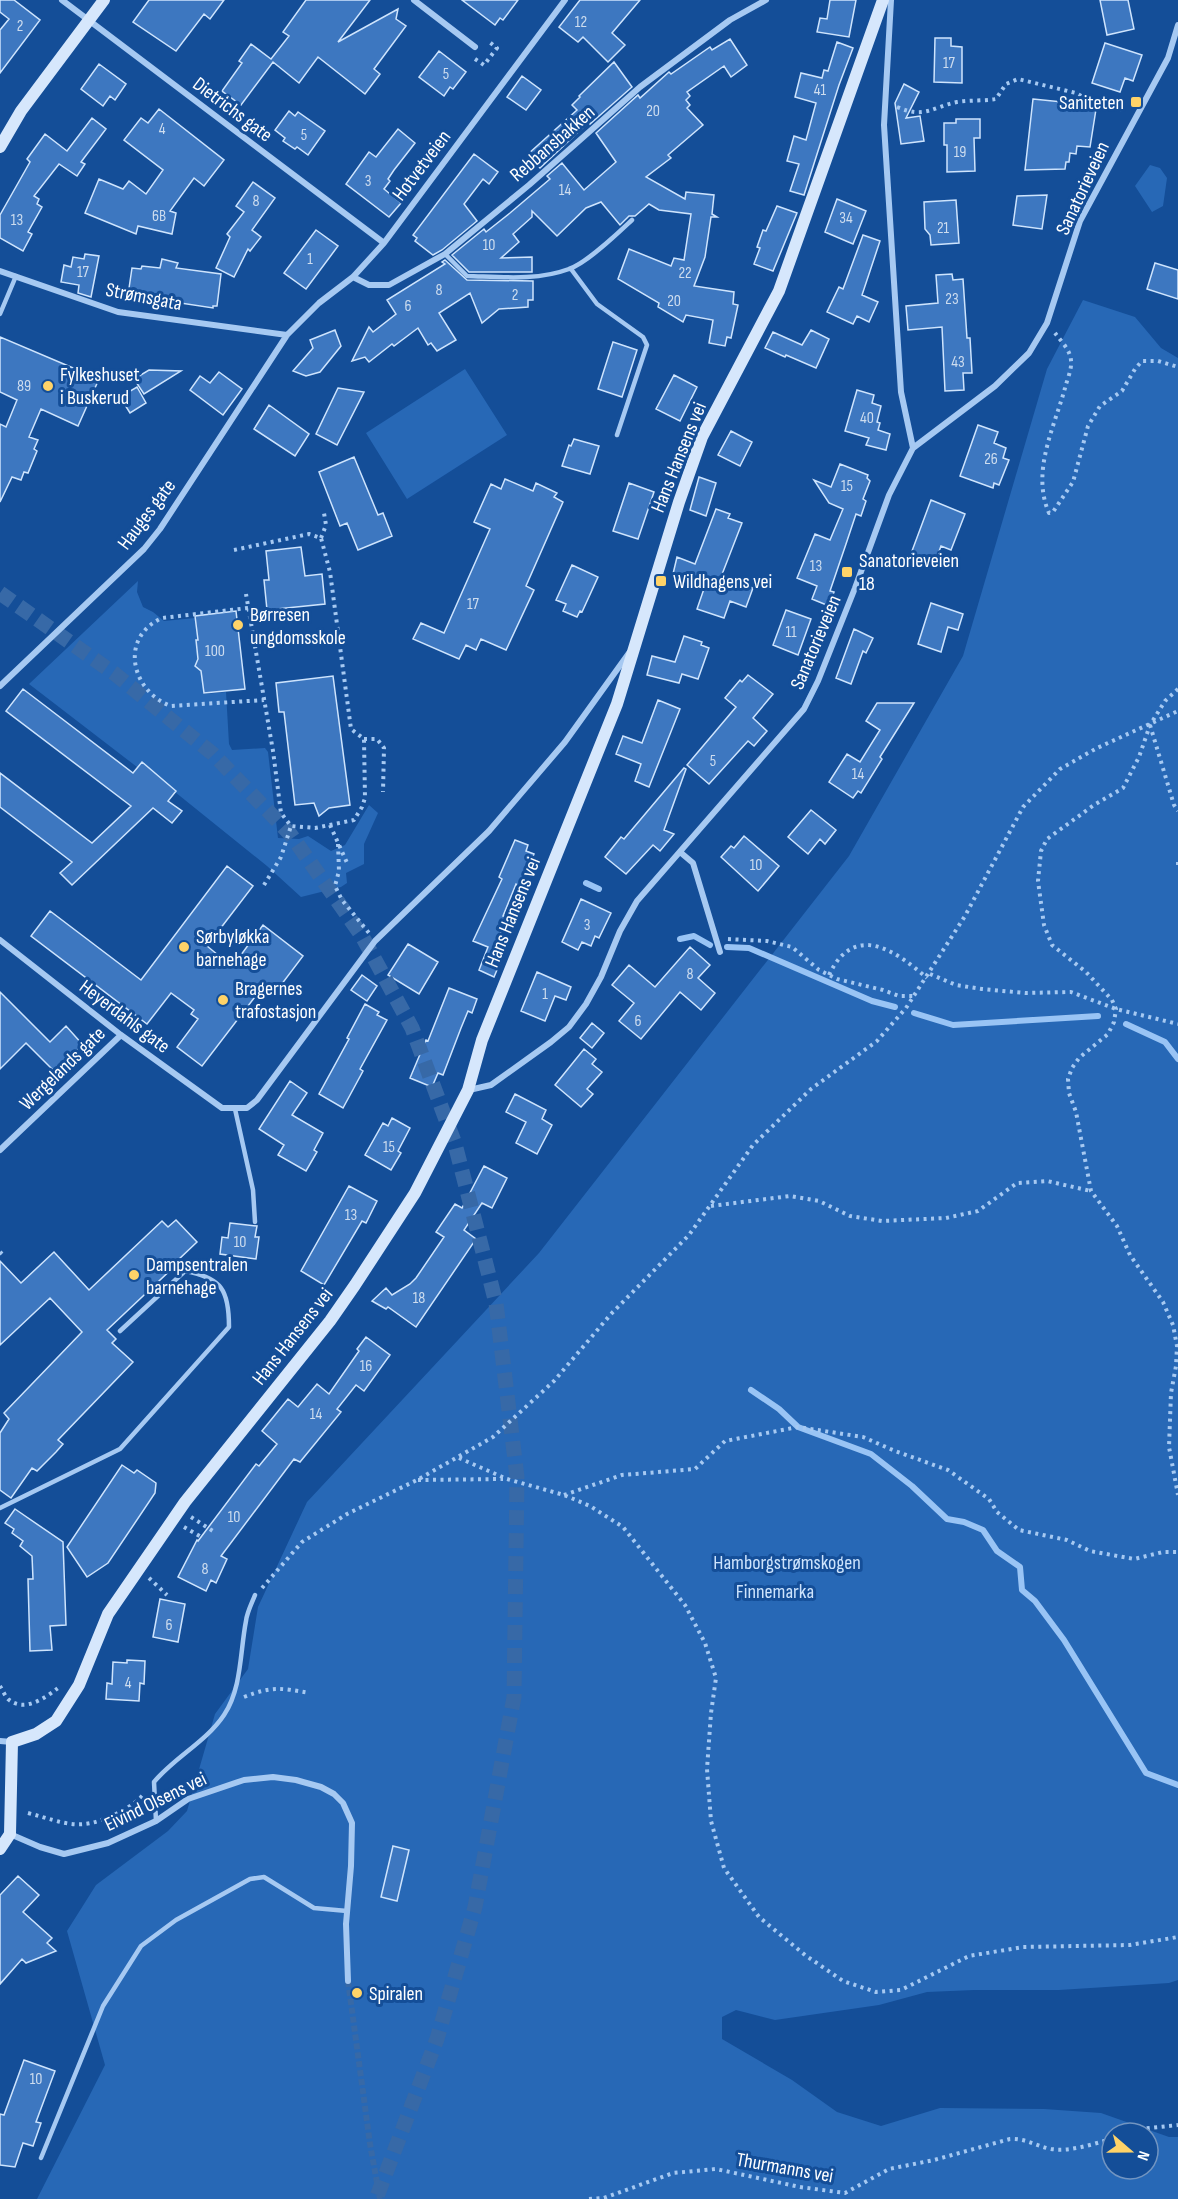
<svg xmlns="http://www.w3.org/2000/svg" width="1178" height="2199" viewBox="0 0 1178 2199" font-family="'Sofia Sans Condensed',sans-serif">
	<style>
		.green { fill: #2768b6; fill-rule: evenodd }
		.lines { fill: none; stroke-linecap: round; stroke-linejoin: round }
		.stream { stroke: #99c4f5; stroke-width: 6 }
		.building { fill: #3d77c0; stroke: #cee4fd; stroke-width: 1.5 }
		.street-tunnel { stroke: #3769a7; stroke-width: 6; stroke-dasharray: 6 3; stroke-linecap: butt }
		.primary-tunnel { stroke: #3769a7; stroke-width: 15; stroke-dasharray: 15 8; stroke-linecap: butt }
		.path { stroke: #a6c9f2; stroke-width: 4; stroke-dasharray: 3 4.5; stroke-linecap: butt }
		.lane { stroke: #a6c9f2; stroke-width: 4.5 }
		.street { stroke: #a6c9f2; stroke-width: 6 }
		.secondary { stroke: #d6e7fc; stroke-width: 12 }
		.poi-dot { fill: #ffd368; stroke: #144e98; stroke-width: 2 }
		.labels { text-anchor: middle; stroke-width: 6; stroke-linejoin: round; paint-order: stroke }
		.number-label { font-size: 16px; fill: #ceddef }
		.poi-label { font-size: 20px; fill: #fff; stroke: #144e98; text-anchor: start }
		.street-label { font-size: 20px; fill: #fff; stroke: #144e98 }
		.park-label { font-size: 20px; fill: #cee4fd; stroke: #144e98 }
	</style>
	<rect width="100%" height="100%" fill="#144e98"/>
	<path class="green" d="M1150,165L1160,168L1167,178L1163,206L1152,212L1135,186Z
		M1083,300L1135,317L1161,348L1178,358V1980L1169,1983L1059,1990H974L927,1992L879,2005L775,2020L736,2010L722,2017V2039L792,2080L837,2112L881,2126L940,2108L1044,2109L1101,2113L1169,2137H1178V2199H37L105,2065L67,1931L96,1885L168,1831L187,1811L215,1714L248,1669L258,1607L307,1502L539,1253L849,856L963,656L1047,369ZM1112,2133H1148V2169H1112Z
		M465,369L507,435L407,499L366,433Z
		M138,581L137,592L143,607L153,612L164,621L195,618L198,640L196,641L198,661L196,665L201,669L204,694L226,692L229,744L232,750L265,748L268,752L278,838L299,839L308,836L331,851L345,845L369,805L378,813L364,844V864L346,873L347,883L341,887L301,897L267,866L175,792L142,762L137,767L29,684Z"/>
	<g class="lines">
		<path class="stream" d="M586,883L599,889
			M680,939L694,936L710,945
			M727,947L749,948L872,1001L895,1007
			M914,1013L953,1025L1098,1016
			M1126,1024L1165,1042L1178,1059
			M751,1390L779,1409L798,1427L871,1454L912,1486L947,1519L964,1522L983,1530L997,1551L1020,1567L1022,1590L1035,1601L1064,1640L1146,1773L1178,1785"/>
	</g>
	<path class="building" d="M0,0H14L40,20L0,73V30L9,19L0,12Z
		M149,0H224L210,19L204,14L176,51L133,22Z
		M306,0H370L338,42L398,9L396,19L406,26L374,69L380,74L365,94L318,57L299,83L273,62L241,105L222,91L242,63L239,61L251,44L271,59L289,36L283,32Z
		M462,0H518L503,20L500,18L495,25Z
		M580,0H640L612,33L625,45L608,62L583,37L578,42L559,27Z
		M830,0H856L849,37L817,32L820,18L827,19Z
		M1100,0H1128L1134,29L1107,35Z
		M935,38H951V46L962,47V83L934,82Z
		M730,39L747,65L731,77L724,66L687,92L690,96L686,100L690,105L687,108L703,125L668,155L671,158L646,177L685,199L686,192L714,195L712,214L717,217H711L705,257L694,286L734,292L733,304L738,305L731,338L727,337L725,346L709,343L713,320L686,315L683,322L658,307L659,303L618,279L629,249L671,266L674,258L684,260L691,214L659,210L649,204L635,216H629L620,225L601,202L586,208L557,236L532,211V217L513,234L519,242L501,258L532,257V272H469L452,255L484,229L486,232L510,213L550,179L547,176L562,163L584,190L616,162L596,133L638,95L640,98L669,72L671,74L710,47L712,50Z
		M837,42L853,48L839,85L804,195L790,191L799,164L787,161L794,136L806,140L816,103L795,97L801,73L822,78L824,70L828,71Z
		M1105,43L1142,55L1133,81L1125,78L1120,92L1092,83Z
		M439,51L466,72L453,89L450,87L444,96L419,77Z
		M614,62L632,87L590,124L589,122L540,168L527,155L577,110L572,105L580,97L579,96Z
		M99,64L126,84L115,100L110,96L103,106L81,89Z
		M522,76L541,90L526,110L507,97Z
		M904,84L919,92L906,118L920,116L924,141L901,144L895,103Z
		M1033,99L1082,104L1083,101L1097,103L1090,147L1077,146L1076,154L1070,153L1069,162H1066L1065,169L1025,170Z
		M159,109L224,160L204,186L194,178L170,211L176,213L172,234L138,226L136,234L85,213L99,179L123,189L129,181L146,194L163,170L124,140L141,118L148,123Z
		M289,111L295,116L298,112L325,131L308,155L297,147L295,149L283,141L285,138L275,130Z
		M92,118L106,129L81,162L85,164L77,176L59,164L34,196L39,199L37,204L42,207L28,232L32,234L23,251L0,238V215L30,162L27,159L45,134L67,151Z
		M956,119H980V138H974L975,171L947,172V145H944V123H956Z
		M398,129L415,143L394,170L388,179L390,181L384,189L401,203L389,217L346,184L369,152L376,157Z
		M474,154L498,172L489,184L483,179L464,204L477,221L442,250L433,255L415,241L417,238L413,235Z
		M253,182L275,198L252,230L261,237L250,251L248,249L234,277L216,268L230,237L227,234L244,212L236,206Z
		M1047,195L1042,229L1013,225L1017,196Z
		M837,199L866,211L853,244L825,232Z
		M956,200L959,243L931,245L930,235L925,229L924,202Z
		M777,206L797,213L773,271L754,264L760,248L757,247L763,230L766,231Z
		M316,230L338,246L306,289L284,273Z
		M863,235L880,241L862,295L878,302L869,322L857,316L853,324L827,312L839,287L843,289Z
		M85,254L99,256L91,297L78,293L79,285L61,282L64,265L71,267L73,257L84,259Z
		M162,259L178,263L176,268L221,274L217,306H213V308L128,295L132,268L141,269L142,266L160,268Z
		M445,260L467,280L533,281V300H528V307L499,309L482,323L470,293L439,313L456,340L437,351L431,343L428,345L418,328L394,346L392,344L369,362L365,357L352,361L369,327L373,332L396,314L387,300L445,264L442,262Z
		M1155,263L1178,270V299L1147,289Z
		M952,274L953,280L963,279L967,338H970L972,373H963L964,390L945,391L942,327L908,330L906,306L938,303L936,275Z
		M335,330L341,346L320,372L306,376L293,371L313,348L310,340Z
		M811,330L829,339L816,368L786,355L785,357L765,348L773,332L802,345Z
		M0,337L99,379L78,426L41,409L29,437L38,440L34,449L37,451L28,473L24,472L21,480L12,477L0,502V424L6,427L17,400L0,392Z
		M613,342L637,350L622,397L598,389Z
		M149,370L181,371L144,394L134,379Z
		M219,372L242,389L223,415L190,390L200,376L210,383Z
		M674,375L697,387L680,421L656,409Z
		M137,387L146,403L130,413L120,397Z
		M338,388L364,392L337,445L316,434Z
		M857,390L874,395L872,403L881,406L877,422L880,423L878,430L890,434L886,450L866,445L869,438L845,431Z
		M269,405L309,434L295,456L254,429Z
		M978,425L998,432L994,443L1006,448L1003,458L1009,460L999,485L994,483L993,488L960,476Z
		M731,431L752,442L740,466L718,455Z
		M574,439L599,446L590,474L562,466L569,445L571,446Z
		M354,457L378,515L383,513L392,536L358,550L347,523L340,526L319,472Z
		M840,464L868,475L867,478L870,481L863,499L866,501L861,516L856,514L846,544L830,591L834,592L829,606L812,599L817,586L797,578L815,534L830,540L843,509L829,503L814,480L831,487Z
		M699,477L716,483L706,516L690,510Z
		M505,479L533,491L536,483L557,493L554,497L563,502L526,586L534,590L506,650L481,639L476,650L466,645L459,659L413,639L421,623L444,633L490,529L474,522L491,484L501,489Z
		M629,483L654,492L638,539L613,531Z
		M931,500L965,514L951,550L941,546L933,568L909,559Z
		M716,509L730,514L728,518L742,523L721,577L753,588L746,607L730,601L724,618L697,609L706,583L673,574L677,557L695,564Z
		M301,547L305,576L322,574L325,604L267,610L264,580H269L266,551Z
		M572,565L598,577L582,612L580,611L577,617L563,611L566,604L556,600Z
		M931,603L963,614L958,630L948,627L941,652L918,644Z
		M786,610L811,619L798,655L773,645Z
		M236,611L245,689L204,693L201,671L195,666L198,659L196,640H198L195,616Z
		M854,629L873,638L866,653L863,651L851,684L836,678Z
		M684,636L702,642L701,645L709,648L698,679L682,674L679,683L647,675L652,656L675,662Z
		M748,675L773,694L753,718L767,731L754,746L748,741L709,784L687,765L736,707L725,698L740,680L742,682Z
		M333,676L350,805L329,808L319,816L314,803L295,805L284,712H279L276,683Z
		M23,689L133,773L142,762L176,791L168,801L182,811L172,823L153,808L72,885L60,873L72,862L0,807V773L92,843L131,806L6,711Z
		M658,700L680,709L649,787L635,781L641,764L616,754L623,736L642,743Z
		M877,703H914L880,757L882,759L861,793L858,791L853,798L829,782L847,754L860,762L880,730L866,721Z
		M684,768L686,769L664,830L674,834L660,851L653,845L626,874L605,857L621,837L624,839Z
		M811,810L836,830L825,844L820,839L808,854L788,837Z
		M744,836L779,866L758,891L721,857L731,846L734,848Z
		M515,840L528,845L526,851L534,854L521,887L516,884L503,916L507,917L495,947L505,951L494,977L479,970L488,947L473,941L502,879L499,877Z
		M227,866L253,886L207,946L229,964L232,961L235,963L263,925L303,956L275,993L264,985L202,1066L177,1047L198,1019L191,1014L194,1010L171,993L147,1024L31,936L50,911L141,980Z
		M581,899L611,913L599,938L595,936L591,946L582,942L578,950L562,942Z
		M408,944L438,962L419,994L388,975Z
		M690,947L710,965L698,978L715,993L701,1010L680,992L641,1039L619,1021L634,1003L612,985L629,965L655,987Z
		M537,972L571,987L566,1000L555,996L545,1021L521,1011Z
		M362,975L377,986L367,1001L351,990Z
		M449,988L477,999L472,1013L468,1011L461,1028L443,1075L438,1073L432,1087L410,1078L426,1040L428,1041Z
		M0,992L50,1042L66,1026L83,1045L55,1072L26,1043L0,1069Z
		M365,1004L379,1012L377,1015L387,1020L360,1069L363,1071L343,1108L319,1094L349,1039L347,1038Z
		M592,1023L604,1033L592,1048L580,1038Z
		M584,1049L596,1059L592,1064L602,1072L587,1089L593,1094L581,1107L555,1085Z
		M290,1081L307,1093L292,1115L323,1133L314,1150L317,1152L306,1171L278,1155L284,1145L259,1129Z
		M515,1094L546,1110L542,1119L552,1125L537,1154L516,1143L526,1122L506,1112Z
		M392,1118L410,1128L398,1151L401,1153L391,1170L365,1155L383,1123L388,1126Z
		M484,1166L507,1178L492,1208L482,1203L464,1230L476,1239L416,1327L388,1307L386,1309L372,1301L386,1288L392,1295L410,1284L416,1278L444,1237L436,1232L455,1204L462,1208Z
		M349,1186L377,1201L366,1223L362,1221L324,1285L301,1271Z
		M176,1220L197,1242L176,1262L177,1264L107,1330L116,1339L112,1343L133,1362L58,1440L63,1444L56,1452L37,1471L32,1468L11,1498L0,1490V1433L9,1419L4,1413L82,1332L50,1298L0,1345V1261L21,1283L54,1252L89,1290L162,1221L168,1227Z
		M230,1223L257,1226L255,1237H259L256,1259L220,1254L222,1237L228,1238Z
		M366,1337L390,1355L364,1391L356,1385L337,1409L341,1412L300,1462L294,1459L221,1556L227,1559L216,1583L211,1580L206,1591L178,1577L197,1540L198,1541L256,1464L259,1466L277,1444L262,1431L288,1399L298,1407L317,1384L329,1394L359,1351L357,1349Z
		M122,1465L134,1473L137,1470L156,1483L155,1493L108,1563L87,1577L67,1547Z
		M15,1509L63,1542L66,1625L50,1626L52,1650L30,1651L28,1579H33L32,1556L20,1546L23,1541L12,1533L14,1529L5,1523Z
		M160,1599L185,1604L178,1642L153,1637Z
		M127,1660L145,1661L144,1684L140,1683L139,1701L106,1699L107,1683L112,1684L113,1662L127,1663Z
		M393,1846L409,1850L397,1901L381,1897Z
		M18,1876L39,1895L23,1912L52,1938L47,1943L56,1951L26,1963L22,1959L0,1984V1895Z
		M24,2060L55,2071L36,2122L41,2123L33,2146L23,2143L15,2167L0,2165V2114L4,2115Z"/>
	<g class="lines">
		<path class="street-tunnel" d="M348,1981L370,2144L380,2199"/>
		<path class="primary-tunnel" d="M0,593L115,674L213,754L291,835L362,936L412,1028L455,1144L496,1303L517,1477L514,1697L475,1907L437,2039L376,2199"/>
		<path class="path" d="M475,59L484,65L497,48L488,41
			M897,107C925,119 932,107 957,102C970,100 984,101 996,99L1006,84L1018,79L1076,93L1088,100L1099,101L1126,111
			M1055,333C1061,341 1071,351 1071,361C1072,369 1067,380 1065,388C1054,428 1031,472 1049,513L1053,512L1073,482L1088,426L1100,406L1122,391L1135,369L1142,361H1158L1178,367
			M321,538L326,525L324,513
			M234,550L309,534L321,538L330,572L351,729L364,739L365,798L362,807L354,820L315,828L291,826L281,813L273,751L246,594
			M248,608L162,618C118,638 132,692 171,706L264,700
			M1178,689L1165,701L1150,725L1139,757L1123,788L1094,805L1047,839L1041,851L1038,881L1044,925L1052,945L1086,972L1112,1000L1116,1009L1114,1022L1108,1034L1079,1058L1072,1068L1068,1079L1069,1093L1076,1112L1091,1191L1117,1226L1130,1255L1163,1302L1173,1325L1177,1346L1176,1366L1171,1393L1169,1447L1178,1495
			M1150,725L1174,805L1178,811
			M364,739H377L384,748L383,792
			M330,825L348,865
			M338,844L339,871L335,886L342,900L369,933
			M1178,862V865
			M264,885L281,857L291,826
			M728,939L767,941L792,947L819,970L837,979L883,990L899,996H914
			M930,974L956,985L982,989L1025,993L1071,992L1116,1009L1178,1024
			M829,975C854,922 895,950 927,978
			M711,1206L790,1196L819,1201L850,1216L882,1221L946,1218L978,1211L1017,1183L1047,1181L1091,1191
			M0,1252L2,1254
			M459,1458L507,1479L564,1495L590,1506L623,1527L685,1605L705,1643L716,1678L711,1713L707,1769L711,1821L724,1868L759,1917L805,1955L843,1981L876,1992L901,1990L969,1956L1023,1947L1130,1945L1178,1937
			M418,1480L503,1479
			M564,1495L622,1475L695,1469L725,1441L798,1427L863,1437L895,1451L948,1470L989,1499L997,1512L1019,1530L1067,1540L1090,1551L1134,1559L1163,1552H1178
			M191,1517L216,1533
			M184,1527L203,1538
			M149,1578L167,1595
			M262,1588L302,1542L347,1514L417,1480L493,1437L554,1381L611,1314L689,1235L753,1145L811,1089L877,1041L906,1008L965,916L1023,807L1060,769L1097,748L1178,711
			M0,1686C2,1689 5,1696 8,1699C24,1713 45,1698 58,1688
			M244,1697C272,1686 281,1688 310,1693
			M28,1813C66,1823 78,1832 116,1814C126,1809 136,1803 143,1795
			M1125,2133L1131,2130L1178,2125
			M589,2199L604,2198L673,2173L716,2169L800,2187L845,2193L889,2169L934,2160L1010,2139C1025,2138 1036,2146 1051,2149C1071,2152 1092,2144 1112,2139"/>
		<path class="lane" d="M445,254L467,276C501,277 537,281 569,269C587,263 618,233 632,220
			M571,269L597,304L643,337L647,345L617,435
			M0,314L16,276
			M235,1109L253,1190L255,1222
			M0,1508L120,1449L229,1327C229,1290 222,1278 185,1271L120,1331
			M156,1821L154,1782C175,1757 206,1742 224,1715C242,1688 240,1651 246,1621C247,1612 252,1603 255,1595
			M41,2158L103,2006L141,1946L176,1920L250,1879L264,1877L314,1908L347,1911"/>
		<path class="street" d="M62,0L384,243
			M414,0L475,47
			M891,0L884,125L901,392L913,448
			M0,271L118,312L287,335
			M353,277L369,285H389L445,254L529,185L640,87L730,20L766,0
			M0,686L144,549L160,529L287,335L319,303L353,277L384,243L565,0
			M680,852L693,863L720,952
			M0,940L121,1035L222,1108H247L257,1100L375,941L489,831L565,742L629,653
			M469,1090L491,1085L551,1042L569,1027L586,1004L601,977L620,931L637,901L804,709L818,681L855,588L889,495L913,448L995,386L1029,353L1047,323L1080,221L1168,58L1178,25
			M0,1150L121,1035
			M0,1741L12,1742
			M10,1834L40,1847L64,1854L108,1843L156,1821L188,1799L244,1780L273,1777L296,1780L321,1787L334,1794L343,1803L352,1823L351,1866L346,1924L348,1981"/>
		<path class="secondary" d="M0,147L21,111L104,0
			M0,1849L10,1834L12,1742L36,1734L56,1721L79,1685L108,1614L185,1502L330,1321L355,1285L415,1193L468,1090L482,1040L617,704L679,502L702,437L779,291L883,0"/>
	</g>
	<g class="poi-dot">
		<rect x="1130" y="96" width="12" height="12" rx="3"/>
		<circle cx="48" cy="386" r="6"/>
		<rect x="841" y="566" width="12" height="12" rx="3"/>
		<rect x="655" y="575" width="12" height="12" rx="3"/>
		<circle cx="238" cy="625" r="6"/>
		<circle cx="184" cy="947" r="6"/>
		<circle cx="223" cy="1000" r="6"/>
		<circle cx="134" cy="1275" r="6"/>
		<circle cx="357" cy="1993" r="6"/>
	</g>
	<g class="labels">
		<g class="number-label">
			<text x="581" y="27">12</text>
			<text x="20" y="31">2</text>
			<text x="949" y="68">17</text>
			<text x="446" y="79">5</text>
			<text x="820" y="95">41</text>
			<text x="653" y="116">20</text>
			<text x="162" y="134">4</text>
			<text x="304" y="140">5</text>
			<text x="960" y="157">19</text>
			<text x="368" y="186">3</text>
			<text x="565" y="195">14</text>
			<text x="256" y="206">8</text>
			<text x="159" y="221">6B</text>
			<text x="846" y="223">34</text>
			<text x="17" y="225">13</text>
			<text x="943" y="233">21</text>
			<text x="489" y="250">10</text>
			<text x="310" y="264">1</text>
			<text x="83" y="277">17</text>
			<text x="685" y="278">22</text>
			<text x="439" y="295">8</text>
			<text x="515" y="300">2</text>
			<text x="952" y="304">23</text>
			<text x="674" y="306">20</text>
			<text x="408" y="311">6</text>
			<text x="958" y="367">43</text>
			<text x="24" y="391">89</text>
			<text x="867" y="423">40</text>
			<text x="991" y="464">26</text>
			<text x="847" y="491">15</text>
			<text x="816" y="571">13</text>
			<text x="473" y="609">17</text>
			<text x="791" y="637">11</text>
			<text x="215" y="656">100</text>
			<text x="713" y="766">5</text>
			<text x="858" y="779">14</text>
			<text x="756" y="870">10</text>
			<text x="587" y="930">3</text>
			<text x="690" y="979">8</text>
			<text x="545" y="999">1</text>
			<text x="638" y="1026">6</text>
			<text x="389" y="1152">15</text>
			<text x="351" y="1220">13</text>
			<text x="240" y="1247">10</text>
			<text x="419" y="1303">18</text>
			<text x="366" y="1371">16</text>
			<text x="316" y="1419">14</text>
			<text x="234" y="1522">10</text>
			<text x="205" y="1574">8</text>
			<text x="169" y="1630">6</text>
			<text x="128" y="1688">4</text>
			<text x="36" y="2084">10</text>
		</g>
		<g class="poi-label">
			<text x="1124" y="109" text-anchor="end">Saniteten</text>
			<text x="60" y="381">Fylkeshuset<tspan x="60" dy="23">i Buskerud</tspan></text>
			<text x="859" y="567">Sanatorieveien<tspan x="859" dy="23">18</tspan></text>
			<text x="673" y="588">Wildhagens vei</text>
			<text x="250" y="621">Børresen<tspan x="250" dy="23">ungdomsskole</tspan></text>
			<text x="196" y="943">Sørbyløkka<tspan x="196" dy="23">barnehage</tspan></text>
			<text x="235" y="995">Bragernes<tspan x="235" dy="23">trafostasjon</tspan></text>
			<text x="146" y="1271">Dampsentralen<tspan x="146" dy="23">barnehage</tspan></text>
			<text x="369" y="2000">Spiralen</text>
		</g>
		<g class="street-label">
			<text transform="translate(233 109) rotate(37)" y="7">Dietrichs gate</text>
			<text transform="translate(552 143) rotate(-41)" y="7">Rebbansbakken</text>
			<text transform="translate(421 165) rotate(-53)" y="7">Hotvetveien</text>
			<text transform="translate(1082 188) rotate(-65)" y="7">Sanatorieveien</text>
			<text transform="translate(144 296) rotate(11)" y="7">Strømsgata</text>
			<text transform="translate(678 457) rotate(-68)" y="7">Hans Hansens vei</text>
			<text transform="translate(146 514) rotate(-53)" y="7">Hauges gate</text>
			<text transform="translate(815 642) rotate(-67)" y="7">Sanatorieveien</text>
			<text transform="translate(512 912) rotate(-68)" y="7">Hans Hansens vei</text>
			<text transform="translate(125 1016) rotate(37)" y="7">Heyerdahls gate</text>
			<text transform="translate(62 1068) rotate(-44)" y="7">Wergelands gate</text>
			<text transform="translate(292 1336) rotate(-52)" y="7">Hans Hansens vei</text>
			<text transform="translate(155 1801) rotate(-26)" y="7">Eivind Olsens vei</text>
			<text transform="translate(785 2167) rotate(10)" y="7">Thurmanns vei</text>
		</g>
		<g class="park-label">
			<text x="787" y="1569">Hamborgstrømskogen</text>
			<text x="775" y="1598">Finnemarka</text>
		</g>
	</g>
	<g transform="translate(1130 2151) rotate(110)"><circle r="28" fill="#144e98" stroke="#7295c1" stroke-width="1.5"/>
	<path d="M0-4.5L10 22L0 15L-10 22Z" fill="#ffd368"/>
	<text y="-9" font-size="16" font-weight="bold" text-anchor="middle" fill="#ffffff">N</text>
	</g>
</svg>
